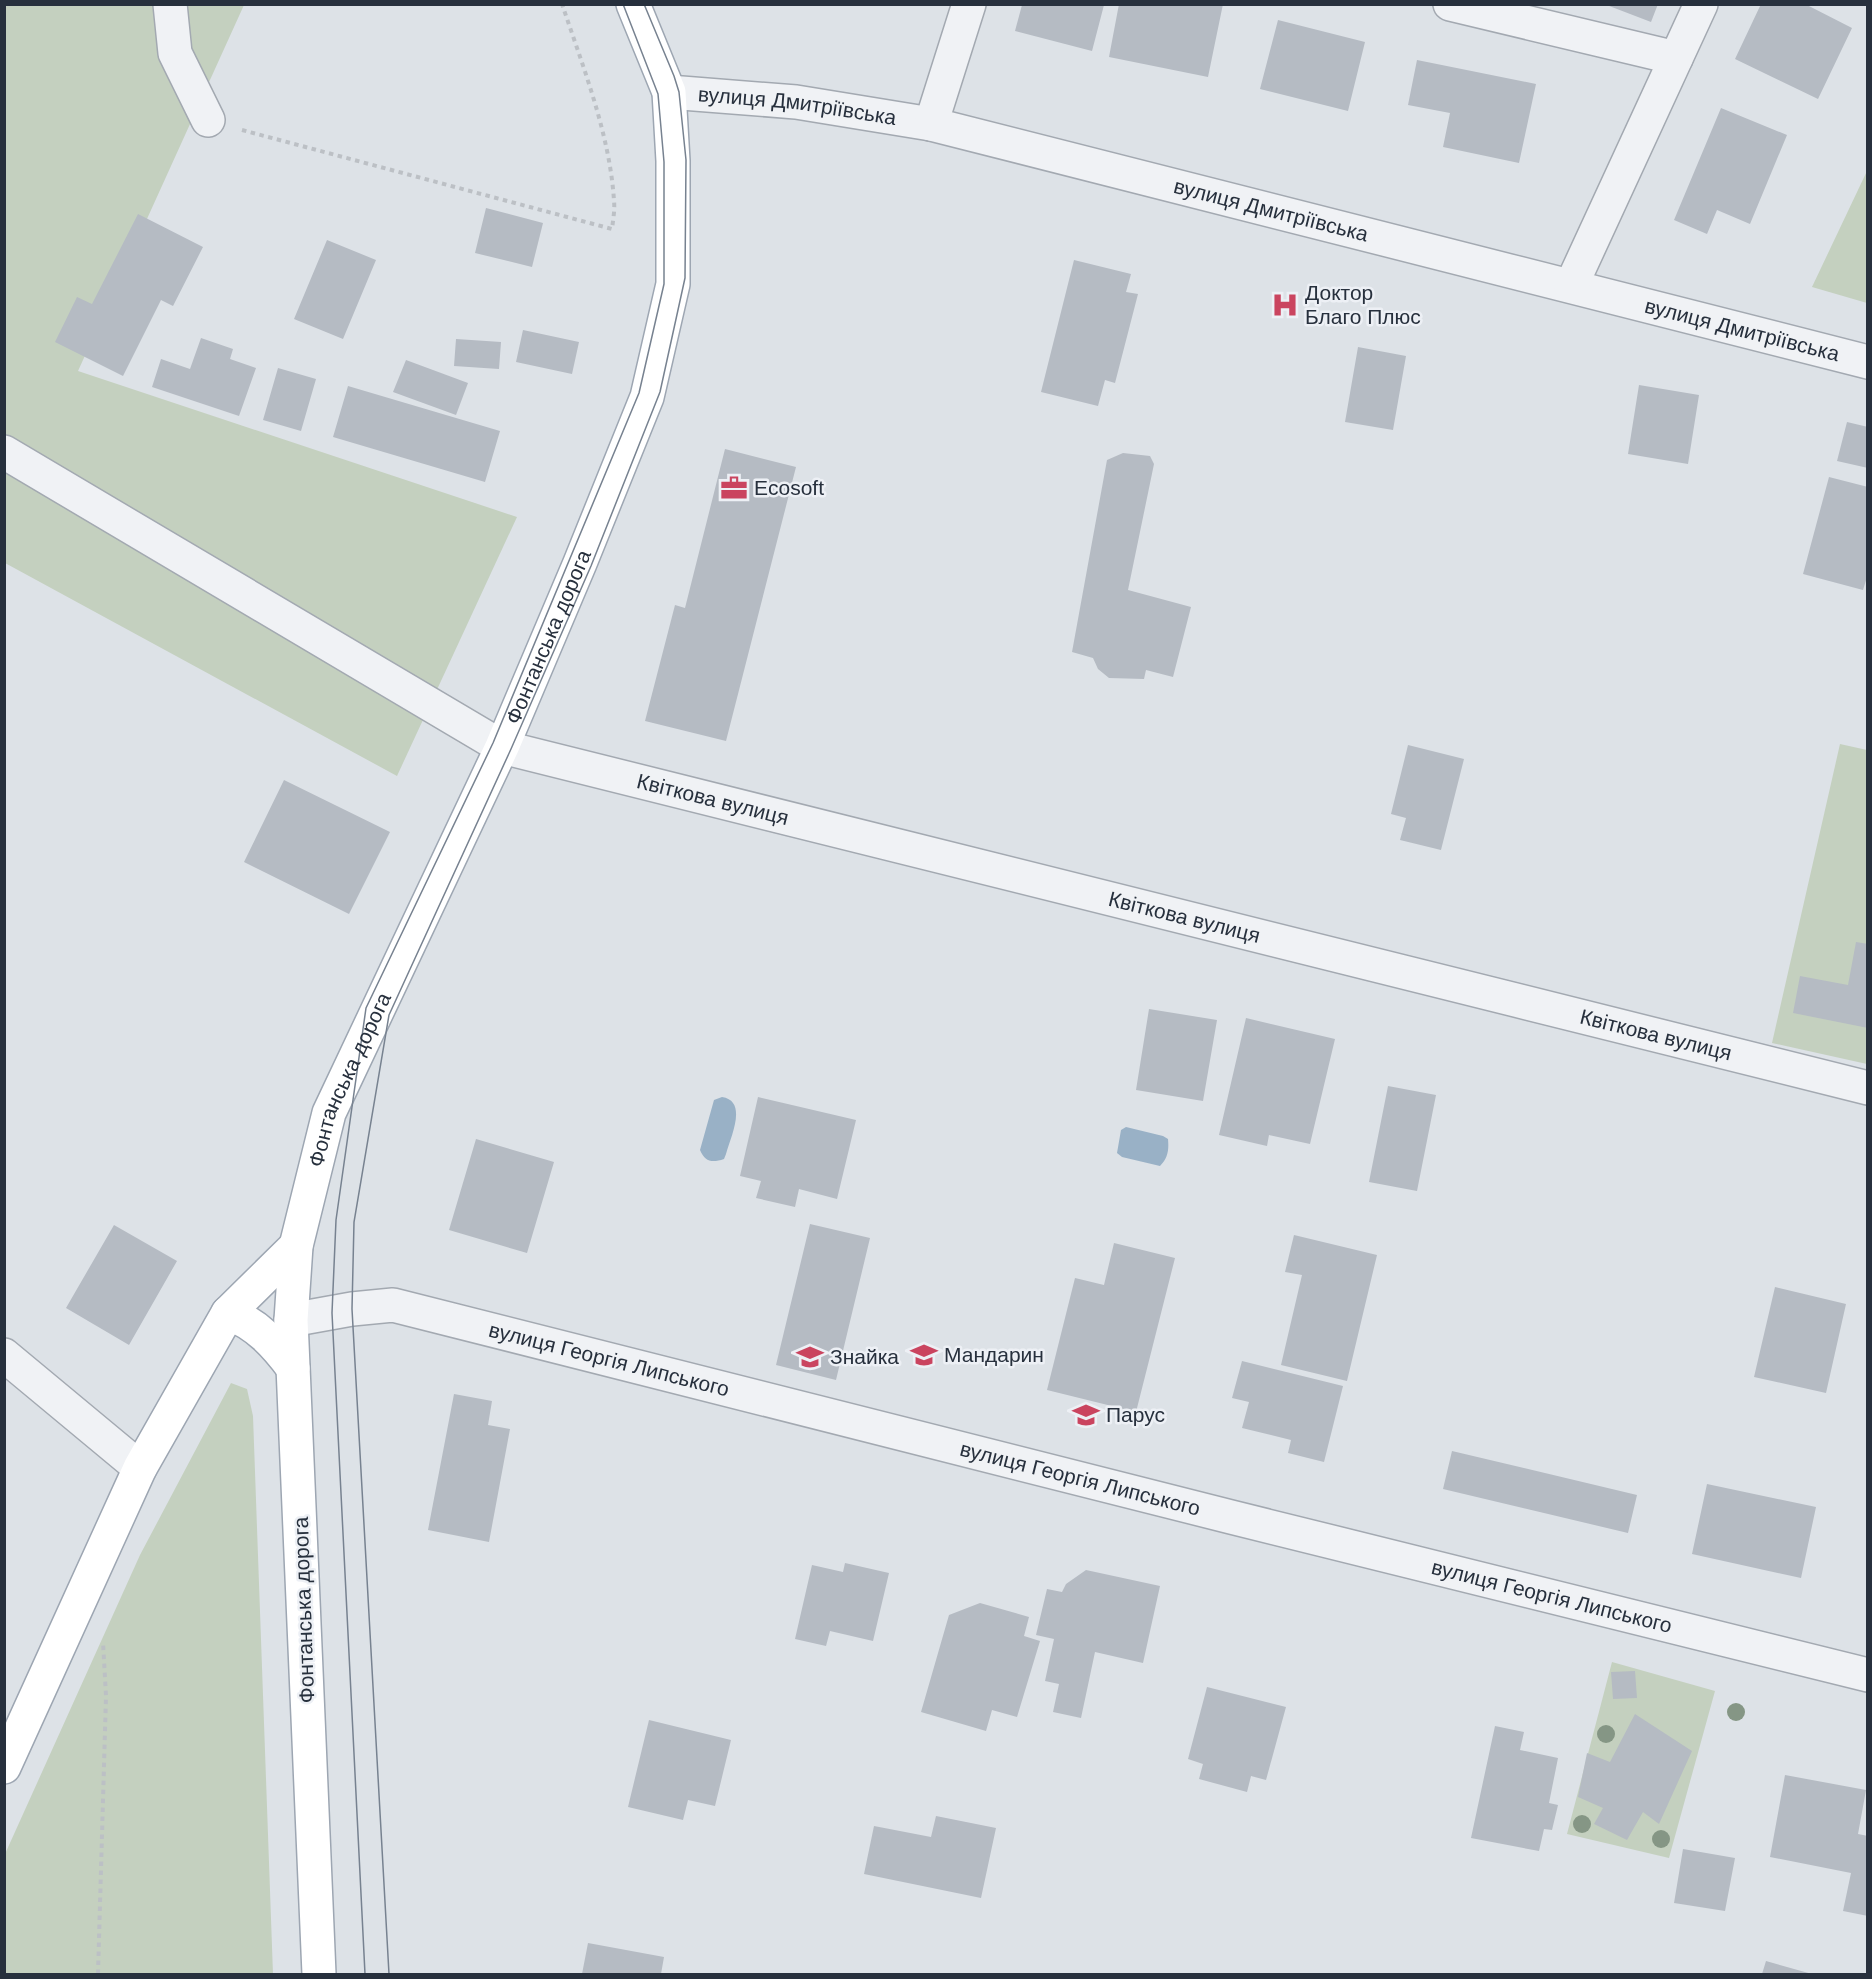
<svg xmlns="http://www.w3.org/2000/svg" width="1872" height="1979" viewBox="0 0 1872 1979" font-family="Helvetica,sans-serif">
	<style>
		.green { fill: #c4d0bf }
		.water { fill: #99b1c6 }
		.building { fill: #b5bbc3 }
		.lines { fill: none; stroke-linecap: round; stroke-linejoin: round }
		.minor-casing { stroke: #a3a9b1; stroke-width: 36 }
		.major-casing { stroke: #9da6b2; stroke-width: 36 }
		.path { stroke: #bcc0c5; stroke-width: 4; stroke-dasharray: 4.5 4.5; stroke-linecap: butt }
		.minor { stroke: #f0f2f5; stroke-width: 33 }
		.major { stroke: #fff; stroke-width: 33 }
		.tram { stroke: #778290; stroke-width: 1.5 }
		.tree { fill: #859685 }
		.labels { text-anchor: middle; stroke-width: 5; stroke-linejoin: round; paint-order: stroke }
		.street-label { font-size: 21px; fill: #27303d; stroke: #edf0f5 }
		.poi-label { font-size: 21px; fill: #27303d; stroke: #edf0f5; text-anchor: start }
	</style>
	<rect width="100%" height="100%" fill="#dde2e7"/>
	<path class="green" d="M4,5H244L78,371L517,517L397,776L5,563Z
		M1867,171V303L1812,287Z
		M1840,744L1867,750V1064L1772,1043Z
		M231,1383L247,1389L253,1416L273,1974H5V1854L140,1555Z
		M1612,1662L1715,1691L1669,1858L1567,1834Z"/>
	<path class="water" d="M722,1097C748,1101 731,1136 726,1154L724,1159C712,1163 705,1162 700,1150L714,1100Z
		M1126,1127L1163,1136L1168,1139C1169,1150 1168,1158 1160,1166L1122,1157L1117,1153L1121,1130Z"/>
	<path class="building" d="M1119,4H1223L1208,77L1109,57Z
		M1604,4H1658L1651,22Z
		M1761,4H1805L1852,28L1818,99L1735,59Z
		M1022,5H1104L1092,51L1015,31Z
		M1278,20L1365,42L1348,111L1260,89Z
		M1417,60L1536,84L1519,163L1443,147L1450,113L1408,105Z
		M1721,108L1787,135L1750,224L1717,210L1707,234L1674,220Z
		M486,208L543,223L532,267L475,253Z
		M138,214L203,247L173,306L161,300L123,376L55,342L77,297L92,304Z
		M327,240L376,260L343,339L294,319Z
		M1074,260L1131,274L1126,292L1138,294L1115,383L1105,380L1098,406L1041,392Z
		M523,330L579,342L572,374L516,362Z
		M201,338L233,349L230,359L256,368L239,416L152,387L161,359L190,369Z
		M456,339L501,342L499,369L454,366Z
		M1358,347L1406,356L1393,430L1345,422Z
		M406,360L468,383L456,415L393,392Z
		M278,368L316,379L301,431L263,420Z
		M1639,385L1699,395L1688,464L1628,454Z
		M348,386L500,431L485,482L333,437Z
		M1847,422L1868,427V468L1837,461Z
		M725,449L796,467L726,741L645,721L675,605L685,608Z
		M1123,453L1150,456L1154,464L1128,590L1191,607L1173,677L1146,670L1144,679L1109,678L1098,669L1093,658L1072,652L1107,460Z
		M1829,477L1868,487V574L1863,590L1803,574Z
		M1408,745L1464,759L1441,850L1400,840L1406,818L1391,814Z
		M284,780L390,832L349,914L244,862Z
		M1856,942L1868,944V1028L1793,1013L1800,976L1848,985Z
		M1149,1009L1217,1020L1203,1101L1136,1090Z
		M1246,1018L1335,1039L1310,1144L1269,1135L1267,1146L1219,1135Z
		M1388,1086L1436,1095L1417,1191L1369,1182Z
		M758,1097L856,1120L837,1199L799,1189L795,1207L756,1198L761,1181L740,1176Z
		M476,1139L554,1162L527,1253L449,1230Z
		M810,1224L870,1238L836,1380L776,1365Z
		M114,1225L177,1261L129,1345L66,1308Z
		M1294,1235L1377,1255L1347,1381L1281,1365L1302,1275L1285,1272Z
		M1114,1243L1175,1258L1136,1412L1047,1390L1075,1278L1104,1285Z
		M1775,1287L1846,1304L1826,1393L1754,1377Z
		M1242,1361L1343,1386L1324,1462L1288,1453L1291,1440L1242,1428L1249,1402L1232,1398Z
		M454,1394L492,1401L488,1425L510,1429L489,1542L428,1530Z
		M1452,1451L1637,1495L1628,1533L1443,1489Z
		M1707,1484L1816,1507L1801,1578L1692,1554Z
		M845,1563L889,1573L873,1641L830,1631L826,1646L795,1639L812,1565L843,1572Z
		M1086,1570L1160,1586L1143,1663L1095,1652L1081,1718L1053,1712L1059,1684L1045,1681L1054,1639L1036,1635L1047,1589L1062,1592L1066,1584Z
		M980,1603L1029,1617L1024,1636L1040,1641L1017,1717L992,1710L986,1731L921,1712L949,1615Z
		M1635,1671L1637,1698L1613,1699L1611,1672Z
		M1207,1687L1286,1707L1266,1780L1251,1776L1247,1792L1199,1779L1203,1764L1188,1759Z
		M1635,1714L1692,1751L1659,1824L1643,1812L1627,1840L1594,1824L1603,1808L1578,1797L1587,1753L1610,1762Z
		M649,1720L731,1740L715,1806L688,1800L683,1820L628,1807Z
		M1495,1726L1524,1732L1520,1750L1558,1758L1549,1803L1558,1805L1552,1830L1544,1829L1539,1851L1471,1838Z
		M1785,1775L1866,1790L1858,1834L1868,1836V1916L1843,1911L1851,1873L1770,1857Z
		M936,1816L996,1828L981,1898L864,1874L874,1826L931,1837Z
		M1683,1849L1735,1858L1725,1911L1674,1903Z
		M588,1943L664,1957L661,1974H582Z
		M1766,1961L1812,1974H1762Z"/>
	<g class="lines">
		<defs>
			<g id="minor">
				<path d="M170,4L175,53L208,120"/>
				<path d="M1450,4L1676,58"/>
				<path id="s1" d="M669,92L796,102L931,124L1868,362"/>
				<path d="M931,124L969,4"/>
				<path d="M1571,286L1701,4"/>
				<path id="s2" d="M4,452L502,747L1868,1088"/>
				<path id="s3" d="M291,1320L352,1309L393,1305L1231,1517L1868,1675"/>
				<path d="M4,1355L140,1468"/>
			</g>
			<g id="major">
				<path d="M228,1313C257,1324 275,1344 293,1368"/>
				<path d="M4,1767L140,1468L228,1313L296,1246"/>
				<path id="s4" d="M319,1974L291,1320L296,1246L329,1113L502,747L580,563L647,397L673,284V161L669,92L633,4"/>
			</g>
		</defs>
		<use href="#minor" class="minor-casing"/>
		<use href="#major" class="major-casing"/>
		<path class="path" d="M242,130L612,229C613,220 615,210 614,201C610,135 583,67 562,4
			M98,1974L106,1696L103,1642"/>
		<use href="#minor" class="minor"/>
		<use href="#major" class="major"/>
		<path class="tram" d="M365,1974L332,1313L336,1220L366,1008L493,743L639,393L664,284V162L658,94L623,4
			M389,1974L352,1309L354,1222L389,1015L511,749L591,566L660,392L685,278L686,160L679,92L674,76L644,4"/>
	</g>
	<g class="tree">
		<circle cx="1736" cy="1712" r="9"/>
		<circle cx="1606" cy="1734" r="9"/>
		<circle cx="1582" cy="1824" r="9"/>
		<circle cx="1661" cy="1839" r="9"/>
	</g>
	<defs>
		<symbol id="hospital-bare" viewBox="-9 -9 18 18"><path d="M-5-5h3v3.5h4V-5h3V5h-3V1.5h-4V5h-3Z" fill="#ca445f" stroke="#edf0f5" stroke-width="2.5" paint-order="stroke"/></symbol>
		<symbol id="office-bare" viewBox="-9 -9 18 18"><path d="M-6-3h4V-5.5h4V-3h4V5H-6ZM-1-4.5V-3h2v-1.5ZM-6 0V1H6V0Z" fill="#ca445f" stroke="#edf0f5" stroke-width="2.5" paint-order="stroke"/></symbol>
		<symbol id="school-bare" viewBox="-9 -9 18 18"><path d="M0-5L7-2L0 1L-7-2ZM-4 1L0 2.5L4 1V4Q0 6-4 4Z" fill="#ca445f" stroke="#edf0f5" stroke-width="2.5" paint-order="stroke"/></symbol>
	</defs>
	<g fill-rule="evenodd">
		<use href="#hospital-bare" x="1266" y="286" width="38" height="38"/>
		<use href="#office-bare" x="715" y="469" width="38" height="38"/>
		<use href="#school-bare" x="905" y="1336" width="38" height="38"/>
		<use href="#school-bare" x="791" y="1338" width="38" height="38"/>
		<use href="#school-bare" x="1067" y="1396" width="38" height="38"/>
	</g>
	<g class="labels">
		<g class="street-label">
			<text dy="7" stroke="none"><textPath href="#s1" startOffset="129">вулиця Дмитріївська</textPath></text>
			<text dy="7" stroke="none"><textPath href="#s1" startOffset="615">вулиця Дмитріївська</textPath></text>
			<text dy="7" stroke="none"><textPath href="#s1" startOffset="1101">вулиця Дмитріївська</textPath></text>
			<text dy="7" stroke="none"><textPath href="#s4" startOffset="1390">Фонтанська дорога</textPath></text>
			<text dy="7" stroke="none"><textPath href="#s2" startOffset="796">Квіткова вулиця</textPath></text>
			<text dy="7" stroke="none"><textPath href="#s2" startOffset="1282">Квіткова вулиця</textPath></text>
			<text dy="7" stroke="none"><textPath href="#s2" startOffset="1768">Квіткова вулиця</textPath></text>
			<text dy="7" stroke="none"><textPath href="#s4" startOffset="904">Фонтанська дорога</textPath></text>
			<text dy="7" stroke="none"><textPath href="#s3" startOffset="326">вулиця Георгія Липського</textPath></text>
			<text dy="7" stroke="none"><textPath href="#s3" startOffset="812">вулиця Георгія Липського</textPath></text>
			<text dy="7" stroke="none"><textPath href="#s3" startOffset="1298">вулиця Георгія Липського</textPath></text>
			<text transform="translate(304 1610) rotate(-92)" y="7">Фонтанська дорога</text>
		</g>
		<g class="poi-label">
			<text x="1305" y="300">Доктор<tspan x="1305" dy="24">Благо Плюс</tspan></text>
			<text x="754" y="495">Ecosoft</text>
			<text x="944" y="1362">Мандарин</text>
			<text x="830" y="1364">Знайка</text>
			<text x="1106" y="1422">Парус</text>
		</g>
	</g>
	<rect width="1872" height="1979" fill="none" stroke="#27303d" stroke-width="12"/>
</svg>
